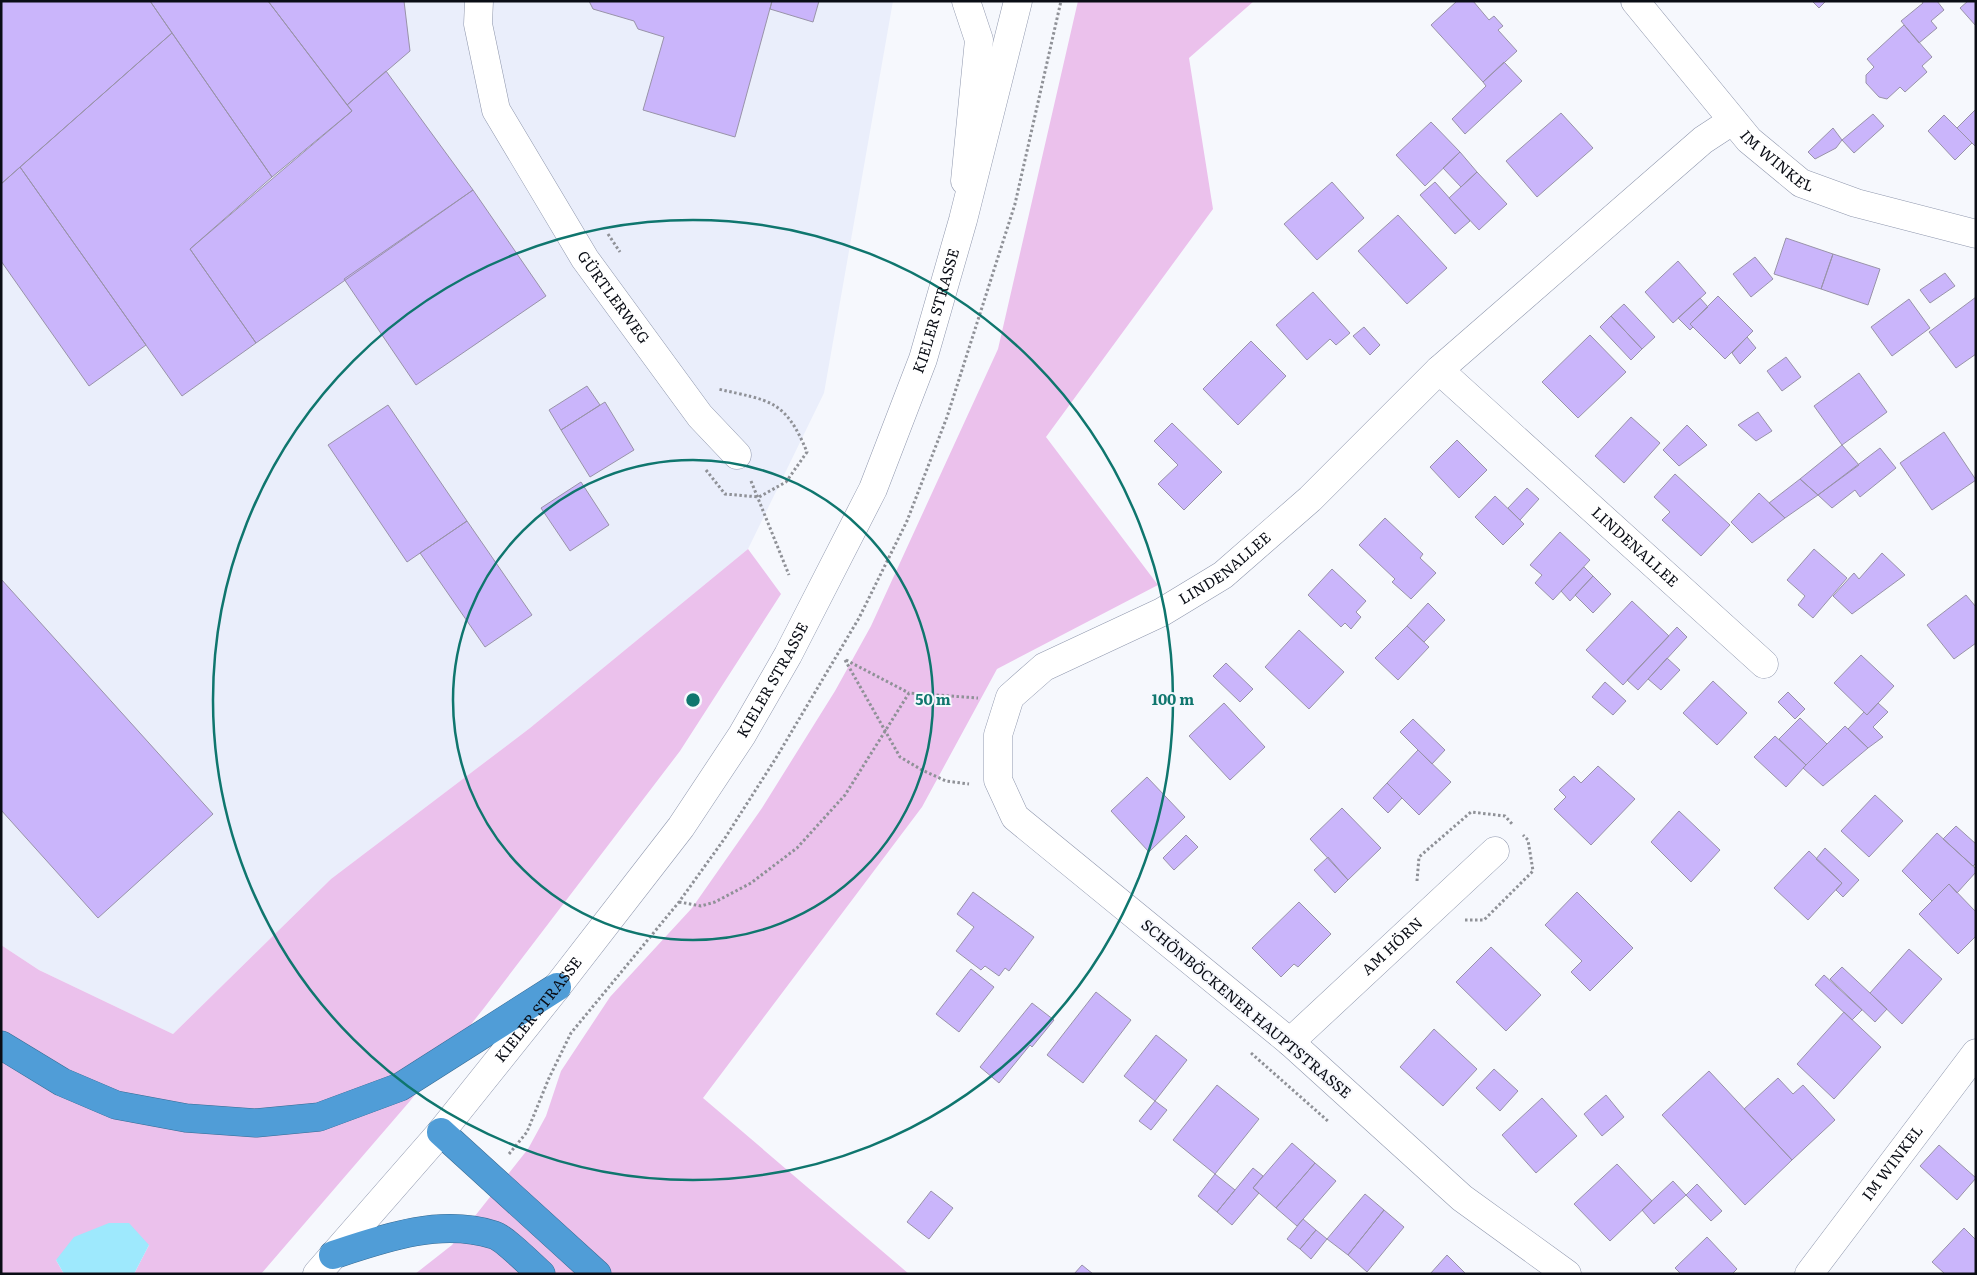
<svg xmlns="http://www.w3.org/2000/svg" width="1977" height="1275" viewBox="0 0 1977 1275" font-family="Literata,serif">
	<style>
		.built { fill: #eaeefb }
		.green { fill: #ebc1ec }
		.water { fill: #9ee9fd }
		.building { fill: #cab5fb; stroke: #9993a9 }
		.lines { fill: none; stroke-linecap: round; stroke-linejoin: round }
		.street-casing { stroke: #8f97ad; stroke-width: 29 }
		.secondary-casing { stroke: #8f97ad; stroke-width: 29 }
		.highway-casing { stroke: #386b93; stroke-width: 29 }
		.path { stroke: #8f9197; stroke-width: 3; stroke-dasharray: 2.5 2.5; stroke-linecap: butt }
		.street { stroke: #fff; stroke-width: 28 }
		.secondary { stroke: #fff; stroke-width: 28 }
		.highway { stroke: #509dd7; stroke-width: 28 }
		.ring { fill: none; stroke: #0f766e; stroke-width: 2.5 }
		.labels { text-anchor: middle; stroke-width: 4; stroke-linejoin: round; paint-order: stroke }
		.street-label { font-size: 15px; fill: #0a0d15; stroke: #f6f8fd }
		.centre { fill: #0f766e; stroke: #f6f8fd; stroke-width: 2.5 }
		.ring-label { font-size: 15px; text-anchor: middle; font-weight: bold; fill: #0f766e; stroke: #f6f8fd; stroke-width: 4; stroke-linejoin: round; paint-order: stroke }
	</style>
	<rect width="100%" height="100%" fill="#f6f8fd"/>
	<path class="built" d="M1,1H893L824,393L748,549L530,728L331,879L173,1034L39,970L1,945Z"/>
	<path class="green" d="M1078,1H1254L1189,58L1213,209L1046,437L1158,585L997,669L922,807L703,1098L909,1274H415L452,1245L528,1149L546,1116L561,1071L610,997L692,908L762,808L835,691L871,626L998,349Z
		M748,549L781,594L680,751L484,1008L410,1101L261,1274H134L149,1245L56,1260L64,1274H1V945L39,970L173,1034L331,879L530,728Z"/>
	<path class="water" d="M109,1223H129L149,1245L134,1274H64L56,1260L74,1237Z"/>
	<path class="building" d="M1,1H150L172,33L1,184Z
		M150,1H268L352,111L272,177Z
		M268,1H404L410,51L347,105Z
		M589,1H772L735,137L643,110L664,37L638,29L634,21L593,9Z
		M772,1H819L813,22L770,9Z
		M1457,1H1473L1489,20L1494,16L1503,26L1498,30L1517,51L1483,82L1431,25Z
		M1812,1H1826L1819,8Z
		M1922,1H1937L1944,10L1931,21L1937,28L1919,43L1901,21L1923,3Z
		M1968,1H1976V26L1960,8Z
		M1904,25L1932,57L1922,66L1927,72L1905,92L1900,87L1887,99L1879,97L1866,83V75L1874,67L1867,59Z
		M172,33L272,177L190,249L256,343L182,396L20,167Z
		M1504,62L1522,81L1465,134L1452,119L1486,86L1483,82Z
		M386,71L473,190L256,343L190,249L352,111L347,105Z
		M1976,109V147L1957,128Z
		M1561,113L1593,148L1537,197L1506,161Z
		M1873,114L1884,126L1854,153L1842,140Z
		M1944,115L1972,143L1955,160L1928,131Z
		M1431,122L1460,152L1425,186L1396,155Z
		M1833,128L1842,140L1836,148L1815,159L1808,152Z
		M1460,152L1477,172L1461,187L1443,168Z
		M20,167L146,345L89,386L1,261V184Z
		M1477,172L1507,204L1479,230L1449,198Z
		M1332,182L1364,218L1317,260L1284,224Z
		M1435,182L1470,221L1455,234L1420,195Z
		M473,190L546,296L416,385L344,279Z
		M1398,215L1447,268L1407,304L1358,251Z
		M1786,238L1833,254L1821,289L1774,274Z
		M1833,254L1880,269L1868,305L1821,289Z
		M1755,257L1773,279L1751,297L1733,274Z
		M1678,261L1706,293L1673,323L1645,292Z
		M1945,273L1955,286L1930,303L1920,290Z
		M1313,292L1350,333L1336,345L1330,339L1307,360L1276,325Z
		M1718,296L1753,331L1725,359L1690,324Z
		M1976,297V354L1956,368L1929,332Z
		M1700,298L1708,307L1690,324L1693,327L1690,330L1678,318Z
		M1909,299L1930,328L1892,356L1871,327Z
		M1624,304L1655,337L1642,349L1611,316Z
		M1611,316L1642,349L1631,360L1600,327Z
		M1364,327L1380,345L1370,355L1353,336Z
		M1590,335L1626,372L1578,418L1542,382Z
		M1747,337L1756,348L1740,364L1732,353Z
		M1251,341L1286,376L1238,425L1203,389Z
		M1786,357L1801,377L1782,391L1767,371Z
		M1859,373L1887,412L1842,445L1814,406Z
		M587,386L600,405L561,430L549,410Z
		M605,402L634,450L590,477L561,430Z
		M388,405L467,521L407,562L328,445Z
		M1758,412L1772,431L1756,441L1738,425Z
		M1631,417L1660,443L1624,483L1595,456Z
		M1172,423L1222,472L1184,510L1158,484L1178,465L1154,441Z
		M1687,425L1707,445L1679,466L1663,450Z
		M1944,432L1976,480L1932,510L1900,463Z
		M1457,440L1487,470L1459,498L1430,467Z
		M1842,445L1859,465L1818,495L1800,479Z
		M1880,448L1896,468L1860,497L1855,490L1832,508L1818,495Z
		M1675,474L1730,525L1701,556L1662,520L1670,512L1654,497Z
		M1800,479L1818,495L1785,518L1769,503Z
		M581,482L609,525L570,551L541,508Z
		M1527,488L1539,499L1520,520L1508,508Z
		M1759,493L1785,518L1752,543L1731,522Z
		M1495,496L1524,524L1503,545L1475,517Z
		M1385,518L1423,554L1420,558L1436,573L1411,599L1392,582L1395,579L1359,545Z
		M467,521L532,615L485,647L420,553Z
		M1560,532L1590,560L1553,600L1535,583L1542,575L1530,565Z
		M1814,549L1847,578L1813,618L1798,605L1805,596L1787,580Z
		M1882,553L1905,575L1852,614L1833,596L1854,573L1859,579Z
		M1584,567L1593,576L1570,601L1561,591Z
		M1332,569L1366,601L1356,612L1361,617L1351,629L1345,623L1341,627L1308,595Z
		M1593,576L1611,594L1593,613L1575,595Z
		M1,579L213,814L98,918L1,810Z
		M1966,595L1976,607V643L1954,659L1927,625Z
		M1632,601L1669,636L1623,685L1586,650Z
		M1428,603L1445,620L1424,642L1407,626Z
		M1407,626L1429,647L1398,680L1375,658Z
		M1677,627L1687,637L1638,690L1627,680Z
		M1299,630L1344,672L1309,709L1265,667Z
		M1861,655L1894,686L1867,715L1834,683Z
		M1667,658L1680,670L1661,690L1648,679Z
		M1226,663L1253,689L1240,702L1213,676Z
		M1713,681L1747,713L1717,745L1683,713Z
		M1605,682L1626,701L1613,715L1592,697Z
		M1788,692L1805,709L1795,719L1778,702Z
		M1224,703L1265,747L1230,780L1189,736Z
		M1878,703L1888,712L1873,727L1883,737L1868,748L1848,729L1864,712L1867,715Z
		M1800,718L1827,744L1806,765L1779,739Z
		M1413,719L1445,750L1432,764L1400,732Z
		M1845,726L1868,748L1823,786L1803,768Z
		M1775,736L1806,765L1786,787L1754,757Z
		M1418,750L1451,782L1419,815L1387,783Z
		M1598,766L1635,799L1591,845L1554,809L1566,797L1559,790L1574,776L1581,783Z
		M1147,777L1185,817L1149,852L1111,811Z
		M1387,783L1402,798L1388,813L1373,798Z
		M1875,795L1903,821L1869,857L1841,831Z
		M1342,808L1381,848L1348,880L1310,839Z
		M1679,811L1720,850L1691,882L1651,842Z
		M1956,826L1976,844V863L1973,866L1943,839Z
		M1937,833L1976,869V872L1957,893L1949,884L1932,901L1902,871Z
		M1186,835L1198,847L1174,870L1163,858Z
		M1825,848L1859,880L1843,897L1836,890L1842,883L1816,859Z
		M1809,851L1842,883L1808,920L1774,888Z
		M1328,857L1348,880L1335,893L1314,870Z
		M1949,884L1976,912V936L1958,954L1919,914Z
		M973,892L1034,937L1009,971L1005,968L999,976L985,966L981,970L956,951L974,927L957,914Z
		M1577,892L1633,948L1590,991L1571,972L1582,961L1545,925Z
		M1299,902L1331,934L1298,967L1294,964L1281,977L1252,948Z
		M1491,947L1541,995L1506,1031L1456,982Z
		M1909,949L1942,979L1902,1024L1870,993Z
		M1842,967L1887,1009L1875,1022L1830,979Z
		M971,969L994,987L959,1032L936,1014Z
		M1824,975L1862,1010L1852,1020L1815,985Z
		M1096,992L1131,1020L1083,1083L1047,1055Z
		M1032,1003L1054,1020L1032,1047L1030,1045L999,1083L980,1067Z
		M1844,1012L1881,1047L1834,1099L1797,1064Z
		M1434,1029L1477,1069L1443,1106L1400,1067Z
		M1156,1035L1187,1060L1155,1101L1124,1076Z
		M1494,1069L1518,1091L1500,1111L1476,1088Z
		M1709,1071L1792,1160L1745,1205L1662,1115Z
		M1778,1078L1793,1094L1803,1085L1835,1120L1792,1160L1744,1109Z
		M1217,1085L1259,1119L1215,1174L1173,1140Z
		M1606,1095L1624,1117L1602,1136L1584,1114Z
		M1542,1098L1577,1136L1536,1173L1502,1135Z
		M1155,1101L1167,1110L1151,1130L1139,1121Z
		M1292,1143L1315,1163L1276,1208L1253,1188Z
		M1939,1145L1976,1178L1957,1200L1920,1166Z
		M1315,1163L1336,1181L1297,1226L1276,1208Z
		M1617,1164L1652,1201L1610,1241L1574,1204Z
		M1253,1168L1263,1176L1253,1188L1259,1193L1232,1225L1217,1212Z
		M1215,1174L1235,1190L1217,1212L1198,1196Z
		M1673,1181L1686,1195L1654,1224L1642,1210Z
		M1697,1184L1722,1211L1711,1221L1686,1195Z
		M931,1191L953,1208L929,1239L907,1222Z
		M1365,1194L1384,1210L1348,1255L1327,1239Z
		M1384,1210L1404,1227L1367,1272L1348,1255Z
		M1303,1219L1316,1230L1300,1249L1287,1239Z
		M1964,1228L1976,1240V1274H1945L1932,1262Z
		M1316,1230L1327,1239L1311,1259L1300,1249Z
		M1707,1237L1737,1269L1732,1274H1681L1675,1268Z
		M1447,1255L1466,1274H1430Z
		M1082,1265L1093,1274H1074Z"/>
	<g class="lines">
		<defs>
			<g id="street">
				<path id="s1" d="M479,1L478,24L496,110L585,259L700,416L737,455"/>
				<path id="s2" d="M1635,1L1749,140L1801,183L1856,203L1976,234"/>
				<path d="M965,181L979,40L966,1"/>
				<path id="s3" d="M1439,370L1764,664"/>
				<path id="s4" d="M1290,1042L1495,851"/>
				<path id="s5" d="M1567,1274L1462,1198L1290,1042L1015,817L998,780V735L1010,697L1044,667L1162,612L1223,575L1310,499L1439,370L1703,140L1732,121"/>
				<path id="s6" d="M1809,1274L1976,1053"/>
			</g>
			<g id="secondary">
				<path id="s7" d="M317,1274L441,1132L557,987L681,827L742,735L788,655L873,489L923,359L963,220L1018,1"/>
			</g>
			<path id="highway" d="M1,1045L62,1082L116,1105L186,1118L256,1123L319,1117L400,1087L557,987
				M441,1132L597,1274
				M333,1255C384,1238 440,1218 494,1235C504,1238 531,1265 541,1274"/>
		</defs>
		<use href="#street" class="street-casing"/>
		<use href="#secondary" class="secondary-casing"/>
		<use href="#highway" class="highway-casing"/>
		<path class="path" d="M608,234L620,252
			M706,470L725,494L759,497L786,482L807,452C785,399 770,401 718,389
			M751,481L789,575
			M845,660L900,757L922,770L946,781L969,784
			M846,660L909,693
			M1417,881L1419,857L1471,812L1505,816L1513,825
			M679,902L701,906L715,902L751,883L797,848L845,795L909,693L978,698
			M1465,920H1484L1533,871L1528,840L1523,835
			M1251,1053L1329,1122
			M509,1154L527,1132L549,1078L571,1033L679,902L725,838L776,758L859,618L907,521L947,417L1015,204L1061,1"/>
		<use href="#street" class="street"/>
		<use href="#secondary" class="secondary"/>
		<use href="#highway" class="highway"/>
	</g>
	<g class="ring">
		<circle cx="693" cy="700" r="240"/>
		<circle cx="693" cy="700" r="480"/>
	</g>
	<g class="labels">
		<g class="street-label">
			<text dy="5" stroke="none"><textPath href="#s2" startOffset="215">IM WINKEL</textPath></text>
			<text dy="5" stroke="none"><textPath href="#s1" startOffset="332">GÜRTLERWEG</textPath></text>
			<text dy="5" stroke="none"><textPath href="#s7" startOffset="1155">KIELER STRASSE</textPath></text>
			<text dy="5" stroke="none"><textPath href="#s3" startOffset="264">LINDENALLEE</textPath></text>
			<text dy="5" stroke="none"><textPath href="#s5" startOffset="1095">LINDENALLEE</textPath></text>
			<text dy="5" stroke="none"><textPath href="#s7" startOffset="750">KIELER STRASSE</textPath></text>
			<text dy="5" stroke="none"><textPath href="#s4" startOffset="140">AM HÖRN</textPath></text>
			<text transform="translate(1246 1009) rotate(40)" y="5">SCHÖNBÖCKENER HAUPTSTRASSE</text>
			<text dy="5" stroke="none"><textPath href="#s7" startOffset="345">KIELER STRASSE</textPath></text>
			<text dy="5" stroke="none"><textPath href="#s6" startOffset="139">IM WINKEL</textPath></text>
		</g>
	</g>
	<circle cx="693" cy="700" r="8" class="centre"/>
	<g class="ring-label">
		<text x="933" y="705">50 m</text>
		<text x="1173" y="705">100 m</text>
	</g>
	<rect width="1977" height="1275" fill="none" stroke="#0a0d15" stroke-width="5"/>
</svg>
